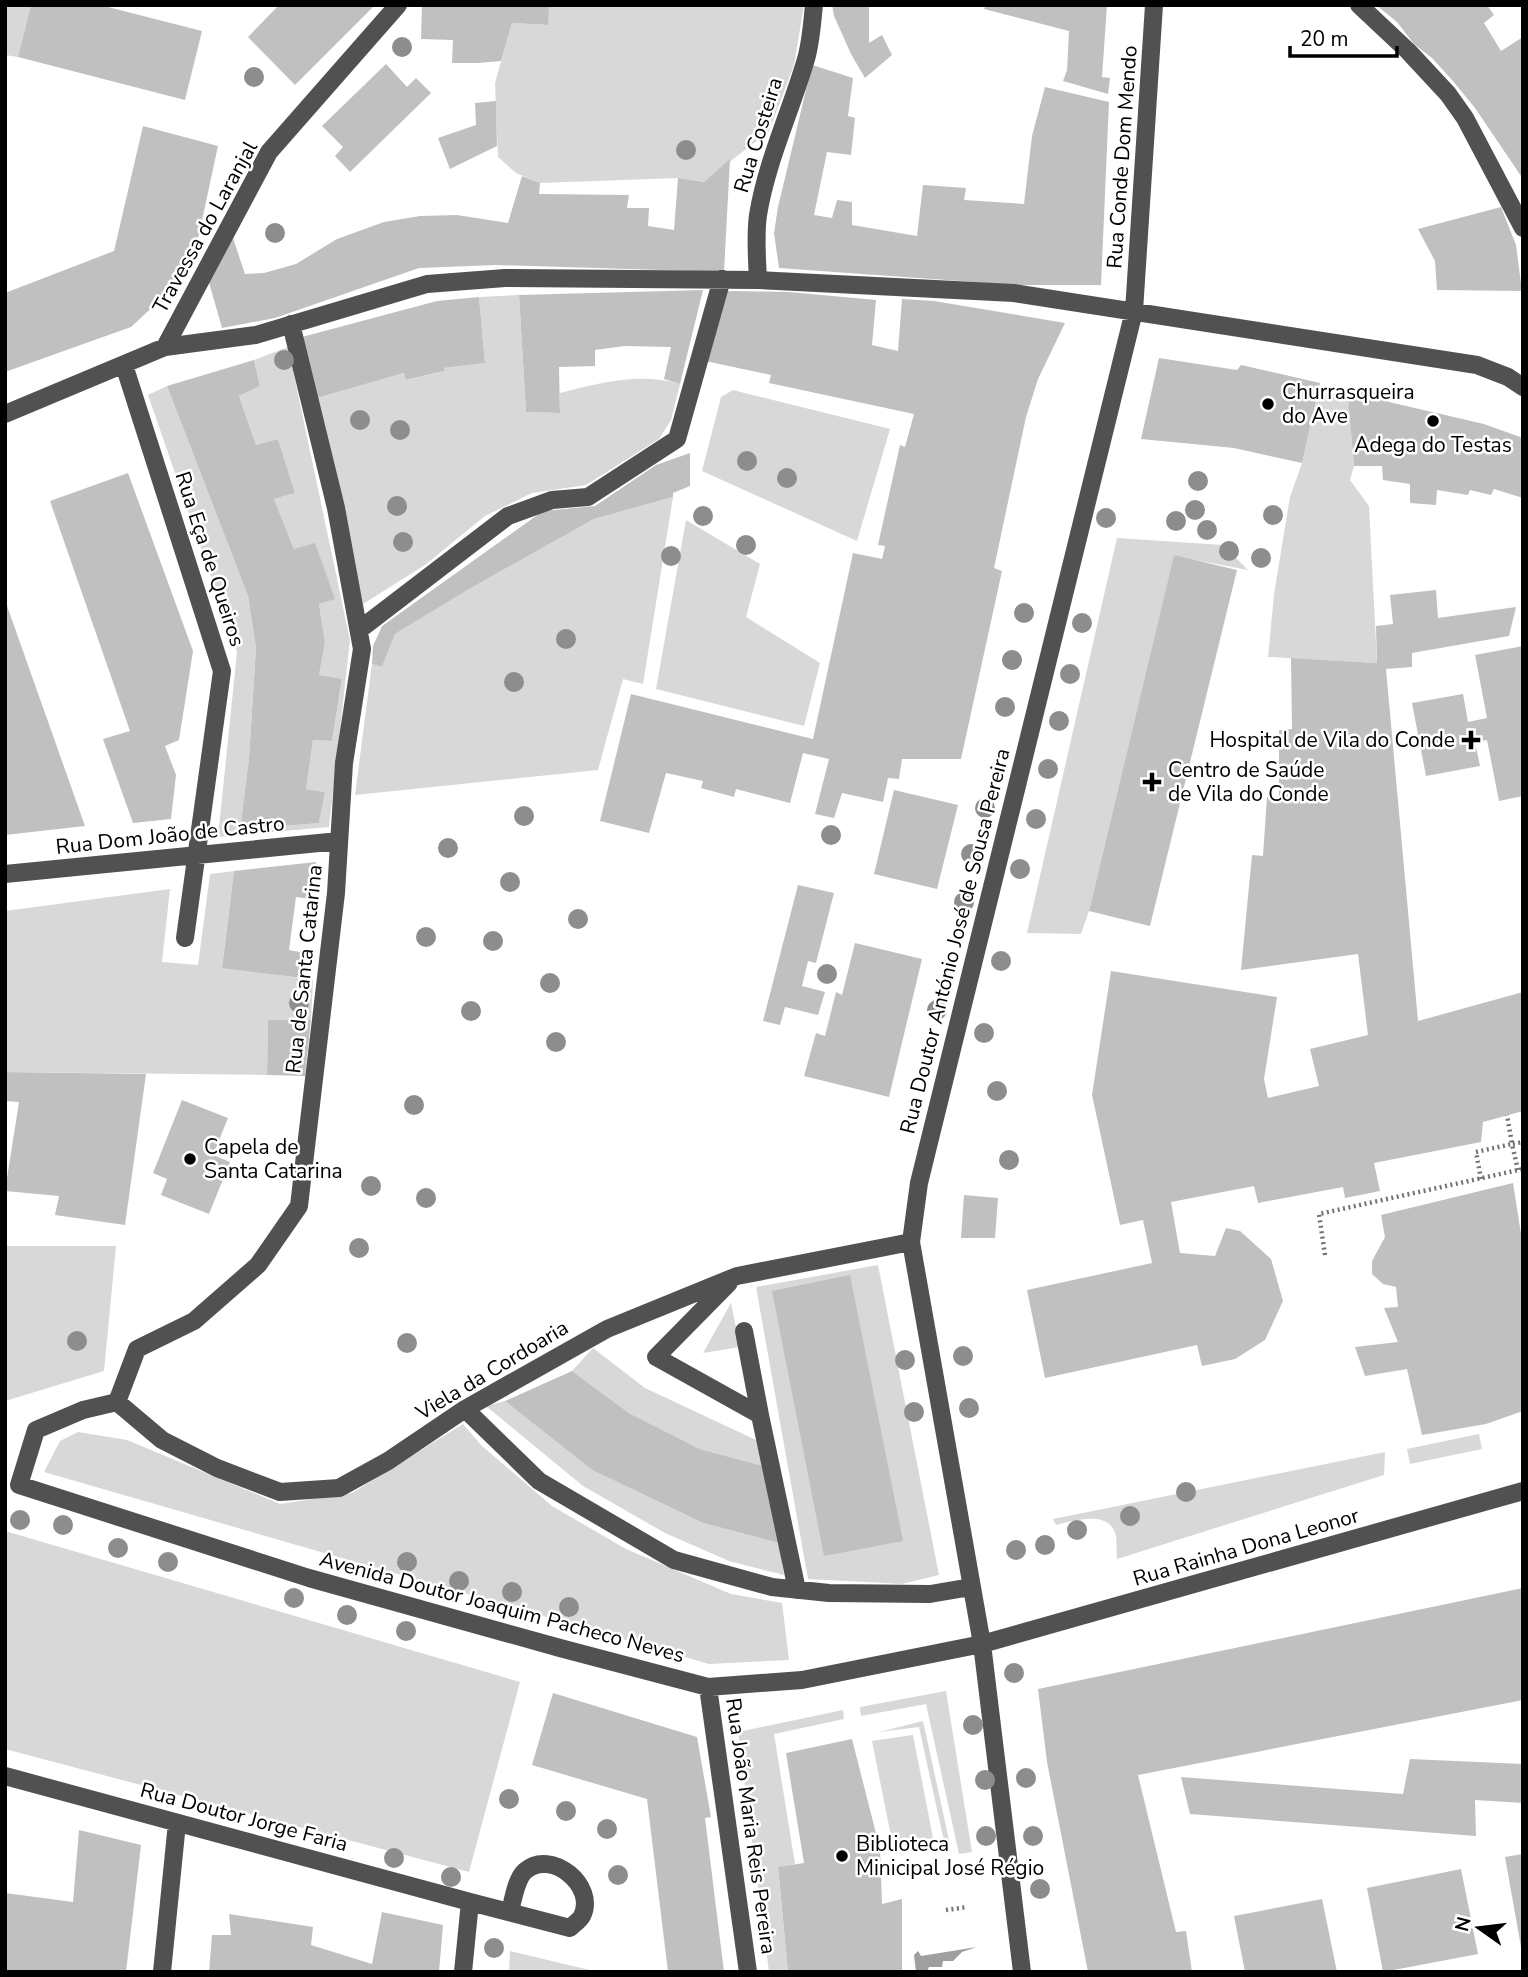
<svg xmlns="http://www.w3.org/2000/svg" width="1528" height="1977" viewBox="0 0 1528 1977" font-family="'Nunito Sans',sans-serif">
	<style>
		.green { fill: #d8d8d8 }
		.water { fill: #9f9f9f }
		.building { fill: #c0c0c0 }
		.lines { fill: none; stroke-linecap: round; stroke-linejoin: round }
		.path { stroke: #737373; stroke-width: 4.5; stroke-dasharray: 2 3.5; stroke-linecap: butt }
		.minor { stroke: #515151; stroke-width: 18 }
		.tree { fill: #8d8d8d }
		.poi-dot { fill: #000; stroke: #fff; stroke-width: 2.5 }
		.labels { text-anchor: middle; stroke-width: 5; stroke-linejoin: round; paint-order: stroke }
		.street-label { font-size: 21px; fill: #000; stroke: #fff }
		.poi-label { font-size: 21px; fill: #000; stroke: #fff; text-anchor: start }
	</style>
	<rect width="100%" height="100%" fill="#fff"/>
	<path class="green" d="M5,5H31L18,57L5,55Z
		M549,5H804L794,65L769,131L704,182L678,178L540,183L516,173L498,157L495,83L512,23L547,25Z
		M519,295L526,412L560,413V393C599,383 640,372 680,384L671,420L659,439L586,485L532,493L485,516L425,565L363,604L317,398L404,373L407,380L444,371V368L485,363L479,297Z
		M288,347L350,640L329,827L218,837L237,652L148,395L167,386L248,596L256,648L249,758L240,830L319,823L325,792L306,789L313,740L332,741L342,680L319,675L325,643L319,604L334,599L294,549L274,499L295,493L278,439L256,445L239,396L260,386L254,360Z
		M733,390L890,429L857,541L702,471L721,397Z
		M1318,392L1348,396L1354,466L1350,480L1369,506L1377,663L1268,657L1274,594L1290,497L1302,463Z
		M673,497L643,684L623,679L598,770L355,795L372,664L382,667L395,634L471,588L594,519Z
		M686,520L760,564L746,617L820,663L804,726L656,689Z
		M1117,538L1223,545L1248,570L1174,556L1089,911L1081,934L1027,933Z
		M234,871L222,967L313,980L311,1020H268L267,1075L5,1072V911L170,889L162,962L198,965L210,874Z
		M5,1246H116L104,1371L5,1401Z
		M878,1265L939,1575L902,1584L808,1579L756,1287Z
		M731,1303L740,1347L703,1353Z
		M593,1348L645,1388L756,1440L763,1466L700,1449L629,1413L572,1371Z
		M505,1401L592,1470L703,1523L779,1543L784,1575L729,1561L665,1533L583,1486L486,1406Z
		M463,1424L482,1446L552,1506L626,1549L731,1594L782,1603L789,1660L709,1664L44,1472L60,1441L78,1432L127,1440L280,1504L352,1493Z
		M1479,1434L1482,1449L1410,1464L1407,1449Z
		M1385,1452L1384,1475L1117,1559C1116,1552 1117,1543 1116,1536C1110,1509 1073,1521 1056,1525L1053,1519Z
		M5,1531L520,1682L469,1872L5,1749Z
		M946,1691L972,1852L959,1854L926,1704L861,1716L860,1707Z
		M843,1710L844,1719L774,1734L795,1864L778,1868L788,1972H769L738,1732Z
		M923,1721L949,1840L944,1841L919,1727L879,1732Z
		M913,1735L933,1838L893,1846L872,1741Z
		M510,1951L598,1972H509Z"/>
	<path class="water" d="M977,1947L962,1952L953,1961H943L942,1967H929L927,1972H916L914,1955L918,1951L921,1956Z"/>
	<path class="building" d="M31,5H100L202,31L185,100L18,57Z
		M279,5H375L295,85L248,37Z
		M422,5H549L548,25L512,23L501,61L478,63H452L453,40L421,39Z
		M832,5H869V43L882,35L892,55L865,78L851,54L834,16Z
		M986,5H1107L1102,77L1110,78L1108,94L1063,81L1067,70L1069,31L984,9Z
		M1376,5H1487L1494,15L1484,23L1501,51L1523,37V179L1475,108L1452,80L1432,58L1414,44L1397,22Z
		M386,64L407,87L416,78L431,93L350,172L335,156L343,147L322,126Z
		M812,65L853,78L848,116L855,118L851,155L827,152L814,215L832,218L837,200L852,202V225L917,236L923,185L966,188L964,200L1024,204L1032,136L1045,87L1109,102L1101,285H1016L779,268L774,233L778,207Z
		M496,101L497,146L450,169L438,138L476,125L475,103Z
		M143,126L218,146L196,248L174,287L131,327L5,372V293L114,251Z
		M730,159L724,272L496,265L419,268L275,318L222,328L208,279L233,238L245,274L264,273L296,264L337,239L384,222L420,216L457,215L508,223L522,176L540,183L539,194L629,195L627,208H649L648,226L674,230L678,178L704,182Z
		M1501,207L1516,245L1522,291L1437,290L1435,261L1418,229Z
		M703,290L680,384L664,379L671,347L625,346L595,350V366L559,367L560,413L526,412L519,295Z
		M725,291L789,292L876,300L872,345L898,351L902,299L934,301L1065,323L1038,379L1026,417L994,568L1002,571L961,759H902L899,779L888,778L883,802L842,793L834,818L815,814L829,759L803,753L790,803L736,789L734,797L701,788L703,781L666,773L649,833L600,821L631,694L813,739L853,553L882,559L885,546L878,545L900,445L905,447L914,414L769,383L771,375L705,361Z
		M479,297L485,363L444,368V371L406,380L404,373L317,398L302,337L437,301Z
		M1159,358L1237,370L1241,365L1320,383L1302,463L1234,448L1141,439Z
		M254,360L260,386L239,396L256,445L278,439L295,493L274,499L294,549L315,543L335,599L319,604L325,643L319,675L342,679L332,741L313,740L306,789L325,792L319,823L240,830L249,758L256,648L248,596L167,386Z
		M1347,387L1390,392L1389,402L1484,424L1523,438V498L1494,489L1491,495L1470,490L1468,495L1437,490L1436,505L1410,503V484L1383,480L1382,466H1354Z
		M690,453V486L673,493V497L594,519L471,588L395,634L382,667L372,664L373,646L382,626L543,511L595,506L656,465Z
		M128,473L193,651L179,740L165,746L176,775L171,819L133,823L103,739L130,731L50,501Z
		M1174,555L1237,570L1150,926L1089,911Z
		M1436,590L1438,618L1516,607L1509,636L1412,653V667L1386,669L1418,1021L1523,992V1111L1483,1122L1481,1142L1374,1163L1380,1191L1345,1198L1343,1187L1258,1203L1254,1186L1171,1202L1180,1253L1215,1256L1226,1228L1240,1231L1271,1259L1283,1301L1265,1340L1235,1359L1202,1366L1197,1345L1045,1378L1027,1290L1152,1263L1143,1220L1120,1225L1092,1095L1111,971L1277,997L1264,1079L1268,1098L1319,1086L1310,1049L1368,1035L1358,954L1241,970L1252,855L1263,856L1267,797L1279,798V730L1292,729L1291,658L1377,663L1376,626L1393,624L1390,595Z
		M5,603H6L85,826L5,835Z
		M1523,646V796L1499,801L1487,740L1475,742L1480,766L1426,776L1412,703L1463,694L1468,722L1487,718L1475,655Z
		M894,790L958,805L937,889L874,874Z
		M316,862L311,899L296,897L289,950L305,953L302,978L222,968L234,871Z
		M798,885L834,893L816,963L808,961L802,986L825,992L818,1015L785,1007L780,1025L763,1021Z
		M855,943L922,959L889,1097L804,1076L816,1033L825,1036L836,992L842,995Z
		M268,1020H311L305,1076L267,1075Z
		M5,1072L146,1074L125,1225L55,1215L59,1196L5,1191L19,1102L5,1101Z
		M182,1100L228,1118L213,1155L230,1162L209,1214L161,1195L167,1179L153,1173Z
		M1513,1183L1523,1247V1411L1486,1424L1422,1435L1407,1369L1365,1376L1355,1347L1398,1342L1384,1308L1398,1307L1396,1287L1383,1284L1372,1274V1261L1385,1237L1381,1215Z
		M964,1195L998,1198L995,1238H961Z
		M850,1275L903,1541L824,1556L772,1291Z
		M572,1371L629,1413L700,1449L763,1466L779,1543L703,1523L592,1470L505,1401Z
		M1523,1588V1700L1138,1775L1176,1932L1186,1931L1192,1972H1088L1047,1762L1038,1689Z
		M553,1693L697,1737L711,1817L705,1818L724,1972H668L647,1799L532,1765Z
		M852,1739L880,1849L882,1904L902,1899V1972H788L778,1867L804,1863L786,1753Z
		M1410,1759L1523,1764V1803L1475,1800L1476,1836L1190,1814L1181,1777L1403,1794Z
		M79,1830L141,1845L126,1972H5V1893L73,1902Z
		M1523,1854V1947H1521L1505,1857Z
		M1461,1869L1478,1954L1383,1972L1367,1888Z
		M1322,1899L1337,1972H1245L1234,1916Z
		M382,1912L443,1925L439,1972H209L212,1935H231L229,1914L313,1927L311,1945L372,1964Z"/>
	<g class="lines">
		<path class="path" d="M1518,1170L1512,1144L1523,1142
			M1481,1179L1476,1152L1512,1144L1507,1115
			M1325,1255L1319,1214L1523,1169
			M946,1910L967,1907"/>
		<path class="minor" d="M1359,5L1408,51L1448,94L1465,118L1523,228
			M758,280C757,258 755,236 758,215C767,160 791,111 806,59C811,42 812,23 814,5
			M165,347L269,152L398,5
			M124,365L222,671L185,938
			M5,414L165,347L256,335L427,284L505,278L758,280L1014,293L1477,365L1508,377L1523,387
			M359,630L508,516L552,500L588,497L677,439L722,279
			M5,874L339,841
			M729,1283L656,1357L760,1415L797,1590
			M744,1331L760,1415
			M117,1402L83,1410L36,1430L19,1485L309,1578L560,1648L708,1687L802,1680L982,1644L1523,1491
			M117,1402L137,1349L194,1321L258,1265L299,1206L336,893L344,763L362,649L336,508L291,324
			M117,1402L162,1440L217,1468L280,1492L339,1488L388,1461L465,1409L607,1329L737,1276L911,1242
			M465,1409L539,1481L674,1560L772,1587L829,1593L930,1594L971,1587
			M708,1687L748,1972
			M5,1776L470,1902
			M162,1972L177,1823
			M463,1972L470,1902L570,1928C574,1924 580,1920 582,1916C597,1886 551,1848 525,1871C516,1879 513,1900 510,1912
			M1022,1972L982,1644L911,1242L919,1183L1134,311L1154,5"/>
	</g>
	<g class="tree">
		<circle cx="402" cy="47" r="10"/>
		<circle cx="254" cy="77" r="10"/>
		<circle cx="686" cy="150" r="10"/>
		<circle cx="275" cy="233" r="10"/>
		<circle cx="284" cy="360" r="10"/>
		<circle cx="360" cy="420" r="10"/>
		<circle cx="400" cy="430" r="10"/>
		<circle cx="747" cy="461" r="10"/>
		<circle cx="787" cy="478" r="10"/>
		<circle cx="1198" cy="481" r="10"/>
		<circle cx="397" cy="506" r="10"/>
		<circle cx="1195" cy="510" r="10"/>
		<circle cx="1273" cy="515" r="10"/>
		<circle cx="703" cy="516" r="10"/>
		<circle cx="1106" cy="518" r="10"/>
		<circle cx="1176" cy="521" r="10"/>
		<circle cx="1207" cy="530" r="10"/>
		<circle cx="403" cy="542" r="10"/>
		<circle cx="746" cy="545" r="10"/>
		<circle cx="1229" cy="551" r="10"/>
		<circle cx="671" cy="556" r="10"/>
		<circle cx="1261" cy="558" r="10"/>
		<circle cx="1024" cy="613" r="10"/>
		<circle cx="1082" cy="623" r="10"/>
		<circle cx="566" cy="639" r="10"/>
		<circle cx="1012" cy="660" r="10"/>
		<circle cx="1070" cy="674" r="10"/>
		<circle cx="514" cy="682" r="10"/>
		<circle cx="1005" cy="707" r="10"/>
		<circle cx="1059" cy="721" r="10"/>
		<circle cx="1048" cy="769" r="10"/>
		<circle cx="985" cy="808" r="10"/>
		<circle cx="524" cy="816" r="10"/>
		<circle cx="1036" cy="819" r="10"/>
		<circle cx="831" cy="835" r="10"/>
		<circle cx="448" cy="848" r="10"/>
		<circle cx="971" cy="854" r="10"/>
		<circle cx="1020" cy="869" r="10"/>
		<circle cx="510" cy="882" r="10"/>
		<circle cx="964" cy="902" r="10"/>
		<circle cx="578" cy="919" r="10"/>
		<circle cx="426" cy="937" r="10"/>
		<circle cx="493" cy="941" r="10"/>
		<circle cx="1001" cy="961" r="10"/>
		<circle cx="827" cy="974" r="10"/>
		<circle cx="550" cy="983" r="10"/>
		<circle cx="299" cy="1003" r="10"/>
		<circle cx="937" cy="1010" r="10"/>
		<circle cx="471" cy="1011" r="10"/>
		<circle cx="984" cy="1033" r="10"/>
		<circle cx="556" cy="1042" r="10"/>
		<circle cx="997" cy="1091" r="10"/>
		<circle cx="414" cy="1105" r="10"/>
		<circle cx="1009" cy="1160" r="10"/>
		<circle cx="371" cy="1186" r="10"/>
		<circle cx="426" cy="1198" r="10"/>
		<circle cx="359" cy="1248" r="10"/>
		<circle cx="77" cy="1341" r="10"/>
		<circle cx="407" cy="1343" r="10"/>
		<circle cx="963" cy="1356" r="10"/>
		<circle cx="905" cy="1360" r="10"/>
		<circle cx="969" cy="1408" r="10"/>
		<circle cx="914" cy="1412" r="10"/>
		<circle cx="1186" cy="1492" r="10"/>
		<circle cx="1130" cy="1516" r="10"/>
		<circle cx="20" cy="1520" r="10"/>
		<circle cx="63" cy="1525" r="10"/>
		<circle cx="1077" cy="1530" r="10"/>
		<circle cx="1045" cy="1545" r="10"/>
		<circle cx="118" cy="1548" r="10"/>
		<circle cx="1016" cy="1550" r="10"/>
		<circle cx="168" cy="1562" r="10"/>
		<circle cx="407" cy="1562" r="10"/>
		<circle cx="459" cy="1581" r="10"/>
		<circle cx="512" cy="1592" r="10"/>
		<circle cx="294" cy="1598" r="10"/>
		<circle cx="569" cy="1607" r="10"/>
		<circle cx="347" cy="1615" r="10"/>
		<circle cx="406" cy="1631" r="10"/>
		<circle cx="1014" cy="1673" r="10"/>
		<circle cx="973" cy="1725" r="10"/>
		<circle cx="1026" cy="1778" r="10"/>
		<circle cx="985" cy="1780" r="10"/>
		<circle cx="509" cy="1799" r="10"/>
		<circle cx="566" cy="1811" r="10"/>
		<circle cx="607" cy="1829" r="10"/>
		<circle cx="986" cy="1836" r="10"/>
		<circle cx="1033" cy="1836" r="10"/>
		<circle cx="394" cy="1858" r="10"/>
		<circle cx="618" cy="1875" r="10"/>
		<circle cx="451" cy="1877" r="10"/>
		<circle cx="1040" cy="1889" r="10"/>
		<circle cx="494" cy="1948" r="10"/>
	</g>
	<g class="poi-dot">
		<circle cx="1268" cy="404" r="7"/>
		<circle cx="1433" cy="421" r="7"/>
		<path d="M1467.5 729.5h7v7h7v7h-7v7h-7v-7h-7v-7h7z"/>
		<path d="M1148.5 771.5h7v7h7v7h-7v7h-7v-7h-7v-7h7z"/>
		<circle cx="190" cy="1159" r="7"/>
		<circle cx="842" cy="1856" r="7"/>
	</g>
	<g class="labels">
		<g class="street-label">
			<text transform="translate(758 135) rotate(-73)" y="7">Rua Costeira</text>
			<text transform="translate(1122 157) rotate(-86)" y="7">Rua Conde Dom Mendo</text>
			<text transform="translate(205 227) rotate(-61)" y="7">Travessa do Laranjal</text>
			<text transform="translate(210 559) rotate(72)" y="7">Rua Eça de Queiros</text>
			<text transform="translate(170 835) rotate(-6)" y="7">Rua Dom João de Castro</text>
			<text transform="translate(955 941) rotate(-76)" y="7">Rua Doutor António José de Sousa Pereira</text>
			<text transform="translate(304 969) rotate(-84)" y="7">Rua de Santa Catarina</text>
			<text transform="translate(492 1370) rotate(-31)" y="7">Viela da Cordoaria</text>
			<text transform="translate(1246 1547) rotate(-16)" y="7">Rua Rainha Dona Leonor</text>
			<text transform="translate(502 1607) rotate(15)" y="7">Avenida Doutor Joaquim Pacheco Neves</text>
			<text transform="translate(244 1817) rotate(15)" y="7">Rua Doutor Jorge Faria</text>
			<text transform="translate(751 1826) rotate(82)" y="7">Rua João Maria Reis Pereira</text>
		</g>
		<g class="poi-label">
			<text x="1282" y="399">Churrasqueira<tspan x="1282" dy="24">do Ave</tspan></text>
			<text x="1433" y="452" text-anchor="middle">Adega do Testas</text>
			<text x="1455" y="747" text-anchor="end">Hospital de Vila do Conde</text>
			<text x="1168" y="777">Centro de Saúde<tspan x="1168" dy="24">de Vila do Conde</tspan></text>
			<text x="204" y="1154">Capela de<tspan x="204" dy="24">Santa Catarina</tspan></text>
			<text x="856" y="1851">Biblioteca<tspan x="856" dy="24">Minicipal José Régio</tspan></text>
		</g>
	</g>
	<rect width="1528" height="1977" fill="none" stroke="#000000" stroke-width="14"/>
	<g transform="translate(1479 1928) rotate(284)" stroke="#ffffff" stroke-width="5" paint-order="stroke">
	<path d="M0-5L12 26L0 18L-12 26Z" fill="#000000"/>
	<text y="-10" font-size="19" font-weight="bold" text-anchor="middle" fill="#000000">N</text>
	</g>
	<path d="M1290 46v10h107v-10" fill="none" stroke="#000000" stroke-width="3.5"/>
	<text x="1300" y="46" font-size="21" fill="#000000" stroke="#ffffff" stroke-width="5" paint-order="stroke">20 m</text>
</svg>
